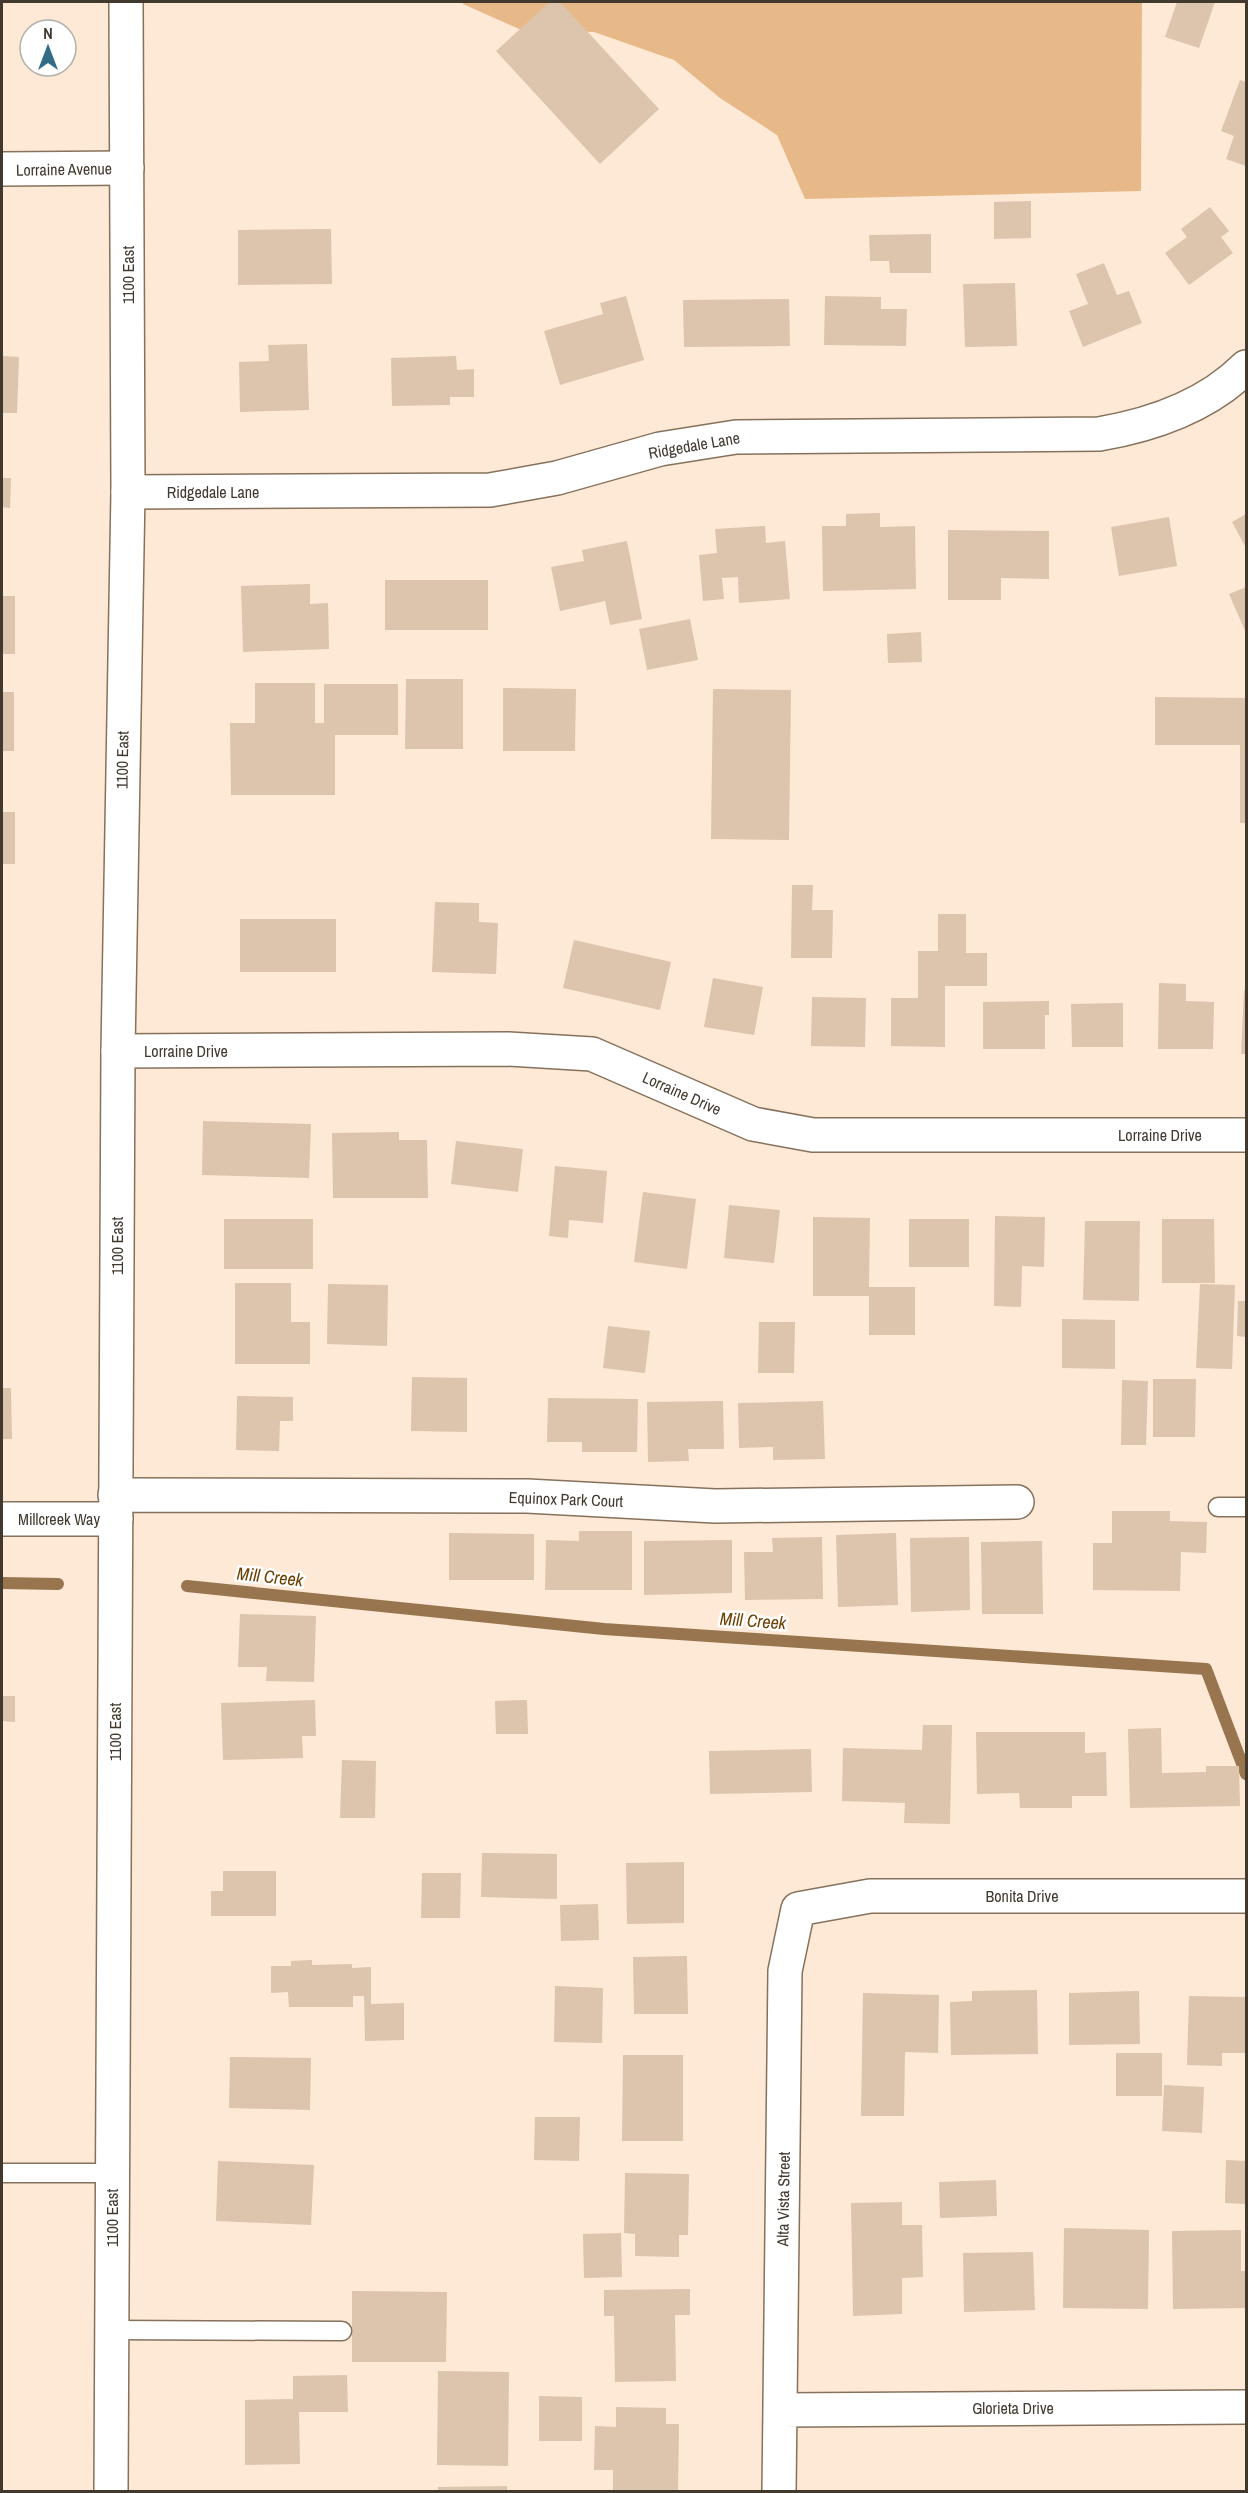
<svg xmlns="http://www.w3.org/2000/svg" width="1248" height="2493" viewBox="0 0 1248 2493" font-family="'Archivo Narrow',sans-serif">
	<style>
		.green { fill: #e8b988 }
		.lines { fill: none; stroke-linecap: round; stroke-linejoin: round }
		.stream { stroke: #98754f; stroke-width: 12 }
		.building { fill: #dcc4ad }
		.service-casing { stroke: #86715b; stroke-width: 21 }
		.minor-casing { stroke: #86715b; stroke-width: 36 }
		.tertiary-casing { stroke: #86715b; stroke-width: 36 }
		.service { stroke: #fff; stroke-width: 18 }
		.minor { stroke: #fff; stroke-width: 33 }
		.tertiary { stroke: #fff; stroke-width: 33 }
		.labels { text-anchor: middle; stroke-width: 5; stroke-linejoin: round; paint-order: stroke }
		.street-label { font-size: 16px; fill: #41382e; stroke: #fff }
		.water-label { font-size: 18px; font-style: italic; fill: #6d4000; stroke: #fff }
	</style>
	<rect width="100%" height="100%" fill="#fde9d6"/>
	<path class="green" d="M463,2H1142L1141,191L805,199L777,135L720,98L674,60L594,32L519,29L463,4Z"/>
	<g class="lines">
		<path class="stream" d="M2,1583L58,1584
			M187,1586L604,1629L1206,1669L1246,1774"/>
	</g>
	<path class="building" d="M550,2H560L659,109L600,164L496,51Z
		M1177,2H1215L1199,48L1165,37Z
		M1240,80L1246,82V166L1226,159L1234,136L1221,131Z
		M1031,201V238L994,239V202Z
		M1210,207L1229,231L1221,237L1233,253L1189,285L1165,253L1187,237L1181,229Z
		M331,229L332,284L238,285V230Z
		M931,234V273H890L889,261H870L869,235Z
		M1104,263L1117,295L1129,291L1142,323L1083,347L1069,311L1088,304L1076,274Z
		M1015,283L1017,346L965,347L963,284Z
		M626,296L644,360L560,385L544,331L603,314L600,303Z
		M825,296L881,297V309H907L906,346L824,345Z
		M789,299L790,346L684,347L683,300Z
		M307,344L309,410L240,412L239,362L269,361L268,345Z
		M2,356L19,357L17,413H2Z
		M456,356L457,370L474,369V397H450V405L392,406L391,358Z
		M2,478H11L10,508L2,507Z
		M880,513V527L915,526L916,589L823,591L822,526H846V514Z
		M1246,514V548L1232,522Z
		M1169,517L1177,566L1119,576L1111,527Z
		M765,526L766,543L785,541L790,599L739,603L738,577L722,578L724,599L703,601L699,555L717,553L715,529Z
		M948,530L1049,531V579L1001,578V600H948Z
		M627,541L642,619L610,625L605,601L560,611L551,567L584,561L582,550Z
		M385,580H488V630H385Z
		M310,584V604L328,603L329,649L243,652L241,586Z
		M1246,587V633L1229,594Z
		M2,596H15V654H2Z
		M690,619L698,660L647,670L639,629Z
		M921,632L922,662L888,663L887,634Z
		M406,679H463V749H405Z
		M255,683H315V723H324V684H398V735H335V795H231L230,723H255Z
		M503,688L576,689L575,751H503Z
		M713,689L791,690L789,840L711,839Z
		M2,692H14V751H2Z
		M1155,697L1246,698V823H1240V745H1155Z
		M2,812H15V864H2Z
		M792,885H813L812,910H833L832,958H791Z
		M435,902L479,903V922L498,923L496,974L432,972Z
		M938,914H966V953H987V986H945V1047L891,1046V998H918V951H938Z
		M240,919H336V972H240Z
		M574,940L671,962L660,1010L563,988Z
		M713,978L763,987L754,1035L704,1027Z
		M1159,983L1186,984V1001L1214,1002L1213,1049H1158Z
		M1244,990H1246V1054H1241Z
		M812,997L866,998L865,1047L811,1046Z
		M1049,1001V1015H1045V1049H983V1002Z
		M1123,1003V1047H1072L1071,1004Z
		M203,1121L311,1124L309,1178L202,1175Z
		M399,1132V1140H427L428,1198H333L332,1133Z
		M456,1141L523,1149L518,1192L451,1184Z
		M555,1166L607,1171L603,1223L569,1220L568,1238L549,1236Z
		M643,1192L696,1199L687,1269L634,1262Z
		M729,1205L780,1210L774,1263L724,1258Z
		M995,1216L1045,1217L1044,1267L1022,1266L1021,1307L994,1306Z
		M813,1217L870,1218L869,1287H915V1335H869V1296H813Z
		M224,1219H313V1269H224Z
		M909,1219H969V1267H909Z
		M1162,1219H1214L1215,1283H1162Z
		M1085,1221H1140L1139,1301L1083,1300Z
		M235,1283H291V1322H310V1364H235Z
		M328,1284L388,1285L387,1346L327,1344Z
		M1200,1284L1235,1285L1232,1369L1196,1368Z
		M1238,1301H1246V1337L1237,1336Z
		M1062,1319L1115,1320V1369L1062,1368Z
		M759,1322H795L794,1373H758Z
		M608,1326L650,1331L645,1373L603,1368Z
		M412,1377L467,1378V1432L411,1431Z
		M1153,1379H1196L1195,1437H1153Z
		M1122,1380L1148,1381L1146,1445H1121Z
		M2,1388H11L12,1439H2Z
		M237,1396L293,1397V1421H280L279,1451L236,1450Z
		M548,1398L638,1399L637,1452H582V1442H547Z
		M723,1401L724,1449H688L689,1461L648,1462L647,1402Z
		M823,1401L825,1459L773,1460V1447L739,1448L738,1403Z
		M1112,1511H1170V1521L1207,1522L1206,1553L1181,1552L1180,1591L1093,1590V1543H1112Z
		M579,1531H632V1590H545L546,1540L579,1541Z
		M449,1533L534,1534V1580H449Z
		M896,1533L898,1605L838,1607L836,1535Z
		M822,1537L823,1599L745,1600L744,1552H773L772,1538Z
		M969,1537L970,1610L911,1612L910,1538Z
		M732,1540V1593L644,1595V1541Z
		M1042,1541L1043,1614H982L981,1542Z
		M240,1614L316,1616L314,1682L266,1681L267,1667H238Z
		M2,1696H15V1722L2,1721Z
		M315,1700L316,1736H302L303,1758L223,1760L221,1703Z
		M527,1700L528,1734H496L495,1701Z
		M923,1725H952L950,1824L904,1823L905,1803L842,1801L843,1748L922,1750Z
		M1161,1728L1162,1773L1206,1772V1766H1239L1240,1806L1130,1808L1128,1729Z
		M976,1732H1085V1753L1106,1752L1107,1796H1072V1808H1020L1019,1793L977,1794Z
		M811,1749L812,1792L710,1794L709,1751Z
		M342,1760L376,1761L375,1818H340Z
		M482,1853L557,1854V1899L481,1897Z
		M684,1862V1923L627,1924L626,1863Z
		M223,1871H276V1916H211V1891H223Z
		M422,1873H461L460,1918H421Z
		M598,1904L599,1940L561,1941L560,1905Z
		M687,1956L688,2014H634L633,1957Z
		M312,1960V1965L352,1964V1968L371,1967V2004L404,2003V2040L365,2041L364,1996H353V2007H289L288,1992L271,1993V1966H291V1961Z
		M555,1986L603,1988L602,2043L554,2042Z
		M1037,1990L1038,2054L951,2055L950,2002L972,2001V1991Z
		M1139,1991L1140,2044L1069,2045V1993Z
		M863,1993L939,1995L938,2053L905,2052L904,2116H861Z
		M1189,1996L1246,1997V2053H1222V2066L1187,2065Z
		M1116,2053H1162V2096H1116Z
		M623,2055H683V2141H622Z
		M230,2057L311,2058L310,2110L229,2108Z
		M1164,2085L1204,2087L1202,2133L1162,2131Z
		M535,2117H580L579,2161L534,2160Z
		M1226,2160L1246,2161V2204L1225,2203Z
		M218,2161L314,2165L311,2225L216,2221Z
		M625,2173L689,2174L688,2235H679V2257L635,2256V2234L624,2233Z
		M996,2180L997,2216L940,2218L939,2182Z
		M902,2202V2225H922L923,2277L902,2278V2314L853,2316L851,2203Z
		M1064,2228L1149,2230L1148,2309L1063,2308Z
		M1241,2230V2271H1246V2308L1173,2309L1172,2231Z
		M621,2233L622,2277L584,2278L583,2234Z
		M1033,2252L1035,2310L964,2312L963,2253Z
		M690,2289V2315H675L676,2381L615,2382L614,2316H604V2290Z
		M352,2291L447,2292L446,2362H352Z
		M438,2371L509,2372L508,2466L437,2465Z
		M347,2375L348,2412H299L300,2464L245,2465V2400L293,2399V2376Z
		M539,2396L582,2397V2441H539Z
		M616,2407L666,2408V2424H679L678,2492H613V2470H594L595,2426L616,2427Z
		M507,2486V2492H438V2487Z"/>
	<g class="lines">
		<defs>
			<path id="service" d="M1218,1507H1246
				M2,2173H113
				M112,2330L342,2331"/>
			<path id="minor" d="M2,169L127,168
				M128,492L490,490L557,478L660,449L736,437L1099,434C1152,425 1207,406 1246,367
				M118,1051L508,1049L592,1054L753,1124L813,1135H1246
				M115,1495L527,1496L715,1506L1017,1502
				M2,1519H116
				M780,2410L1246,2407
				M779,2492L785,1971L798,1909L870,1896H1246"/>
			<path id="tertiary" d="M111,2492L118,1051L128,492L126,2"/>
		</defs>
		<use href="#service" class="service-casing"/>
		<use href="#minor" class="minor-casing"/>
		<use href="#tertiary" class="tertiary-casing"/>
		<use href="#service" class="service"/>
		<use href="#minor" class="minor"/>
		<use href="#tertiary" class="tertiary"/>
	</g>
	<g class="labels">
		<g class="street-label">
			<text transform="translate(64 169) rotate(-1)" y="6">Lorraine Avenue</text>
			<text transform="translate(128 275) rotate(-90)" y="6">1100 East</text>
			<text transform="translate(694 445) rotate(-10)" y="6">Ridgedale Lane</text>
			<text x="213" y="498">Ridgedale Lane</text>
			<text transform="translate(122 760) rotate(-89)" y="6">1100 East</text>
			<text x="186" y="1057">Lorraine Drive</text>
			<text transform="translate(682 1093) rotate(24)" y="6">Lorraine Drive</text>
			<text x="1160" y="1141">Lorraine Drive</text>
			<text transform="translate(117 1246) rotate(-90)" y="6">1100 East</text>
			<text transform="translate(566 1499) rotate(2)" y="6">Equinox Park Court</text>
			<text x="59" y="1525">Millcreek Way</text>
			<text transform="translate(115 1732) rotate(-90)" y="6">1100 East</text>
			<text x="1022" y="1902">Bonita Drive</text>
			<text transform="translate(783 2199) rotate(-89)" y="6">Alta Vista Street</text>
			<text transform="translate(112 2218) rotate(-90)" y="6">1100 East</text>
			<text x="1013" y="2414">Glorieta Drive</text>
		</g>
		<g class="water-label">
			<text transform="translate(270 1577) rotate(6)" y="6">Mill Creek</text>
			<text transform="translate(753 1621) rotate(4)" y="6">Mill Creek</text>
		</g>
	</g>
	<rect width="1248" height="2493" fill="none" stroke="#41382e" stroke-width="6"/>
	<g transform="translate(48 48)"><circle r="28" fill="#ffffff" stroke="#b3afab" stroke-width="1.5"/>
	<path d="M0-4.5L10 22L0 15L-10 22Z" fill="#326c85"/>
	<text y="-9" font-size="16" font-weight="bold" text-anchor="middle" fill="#41382e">N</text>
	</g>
</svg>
